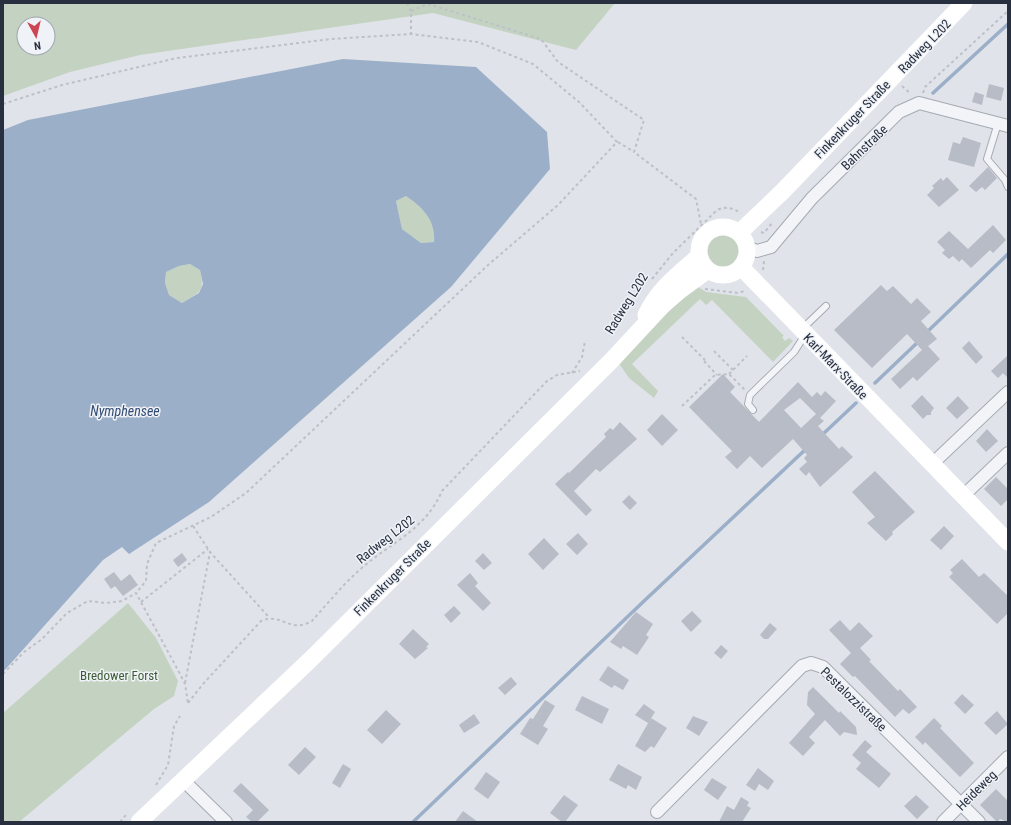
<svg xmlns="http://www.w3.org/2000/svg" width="1011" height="825" viewBox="0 0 1011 825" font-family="'Roboto Condensed',sans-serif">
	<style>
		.green { fill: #c4d3c1; fill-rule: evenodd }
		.water { fill: #9bafc9; fill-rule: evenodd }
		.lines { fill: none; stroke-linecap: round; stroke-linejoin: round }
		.stream { stroke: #9bafc9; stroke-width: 3.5 }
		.building { fill: #b7bcc6; fill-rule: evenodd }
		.lane-casing { stroke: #a5aab3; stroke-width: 8 }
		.street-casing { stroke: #a5aab3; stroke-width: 14 }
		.path { stroke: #bdc1c7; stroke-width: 2; stroke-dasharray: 3 3; stroke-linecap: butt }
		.lane { stroke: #f2f4f7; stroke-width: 6 }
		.street { stroke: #f2f4f7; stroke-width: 12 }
		.secondary { stroke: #fff; stroke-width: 17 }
		.labels { text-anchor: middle; stroke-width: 3; stroke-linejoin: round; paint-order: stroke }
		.street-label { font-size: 13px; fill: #283040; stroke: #eff2f6 }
		.park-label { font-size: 13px; fill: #3b5c36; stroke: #eff2f6 }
		.water-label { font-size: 14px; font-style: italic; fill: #334c74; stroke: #eff2f6 }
	</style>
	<rect width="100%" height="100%" fill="#e0e3e9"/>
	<path class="green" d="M3,3H615L576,50L433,13L140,55L70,72L3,96ZM24,24H48V48H24Z
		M406,196C423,208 436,220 434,242L421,243L402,229L396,201Z
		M706 251a18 18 0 1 1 36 0a18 18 0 1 1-36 0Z
		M190,264L200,270C205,292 200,292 182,303L169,295L165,283L166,272L179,266Z
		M695,285L706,292L746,297L784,336L782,337L785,341L789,338L793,341L773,362L712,300L706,305L700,299L632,364L658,391L654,398L629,378L618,362Z
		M128,603L156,638L178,681L174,696L154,709L19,822H3V713Z"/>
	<path class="water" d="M343,59L476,67L547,132L550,169L451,287L209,502L129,554L122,547L103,560L3,672V130L28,120ZM406,196C422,207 436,220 434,242L421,243L402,229L396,201ZM190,264L200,270L203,284L199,293L182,303L169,295L165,283L166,272L179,266Z"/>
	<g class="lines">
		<path class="stream" d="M933,93L1008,24
			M926,333L1008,254
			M875,383L919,341
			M822,435L856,403
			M413,822L643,602L807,448"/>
	</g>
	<path class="building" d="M989,84L1004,88L1001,101L986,97Z
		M975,92L984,95L982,105L972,102Z
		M963,137L981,143L974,167L948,160L953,142L960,144Z
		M988,167L997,178L985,190L982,187L976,192L969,186Z
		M947,177L959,190L939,207L927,195L934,188L932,186L941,178L943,181Z
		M993,225L1006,240L993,253L990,250L971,268L962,259L959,262L953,256L949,259L942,253L945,250L937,242L949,231L968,249Z
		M881,285L887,291L893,286L911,304L917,298L931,312L921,321L937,339L928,346L940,359L917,381L913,377L900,389L891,379L922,350L907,334L872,368L834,330Z
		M969,341L983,357L976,364L962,348Z
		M1008,355V378L1003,373L998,378L991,371Z
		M723,374L735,387L730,392L759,422L798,382L812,397L817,392L821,396L825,391L836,401L820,418L824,421L818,426L839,449L842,446L853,457L820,487L809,472L806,476L799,469L807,462L804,458L807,455L793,439L762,468L750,456L737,469L725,457L732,451L689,407ZM800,398L819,417L816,414L801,428L784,410Z
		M922,395L934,408L931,412V415H927L923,419L911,406Z
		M958,396L969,408L957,419L946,408Z
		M662,414L678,430L662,446L647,430Z
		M620,422L637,439L600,472L596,469L574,491L592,510L586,516L555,484L568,472L569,473L606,437L604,434L610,428L613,430Z
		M987,429L998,441L986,452L976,441Z
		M875,471L915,512L892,532L893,534L886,541L867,523L875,517L852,492Z
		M996,477L1008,489V499L1001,506L984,489Z
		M629,495L637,503L630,510L622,502Z
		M944,526L954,536L941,550L930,540Z
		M578,533L588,544L577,555L566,544Z
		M544,538L559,554L543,570L528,554Z
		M182,553L187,560L178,567L173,560Z
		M483,553L492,563L484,570L475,561Z
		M962,559L979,577L984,573L1008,596V613L997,624L949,577L953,573L950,570Z
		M114,572L121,581L130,574L138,585L123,596L115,586L111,589L104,579Z
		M470,573L478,583L475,586L491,603L483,611L457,585Z
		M454,606L461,613L451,623L444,615Z
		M692,611L702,621L691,632L681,621Z
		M636,612L653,624L646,635L649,637L637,655L623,646L621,649L610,642Z
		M840,620L850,631L859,622L873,636L860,648L871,660L869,661L898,691L900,689L917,707L909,714L903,709L895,717L855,676L853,677L840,664L851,653L829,630Z
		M770,623L777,629L768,639H764L760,635Z
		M413,629L429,644L426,647L428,648L415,659L399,644Z
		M721,645L728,651L721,659L714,653Z
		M608,666L629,680L623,690L614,685L612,688L599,680Z
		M511,677L517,684L505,695L498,688Z
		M813,687L839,713L840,711L856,727L857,735L844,732L840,736L825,720L809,737L815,743L803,756L789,743L815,714L807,705L808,692Z
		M962,694L974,705L965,714L954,703Z
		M582,696L609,709L602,724L575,710Z
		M545,700L555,706L543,726L548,729L538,745L520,734L530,718L533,719Z
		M644,704L655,712L648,723L635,715Z
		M386,710L401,724L382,744L367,730Z
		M997,711L1008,724L996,735L984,723Z
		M474,714L480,723L464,733L459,725Z
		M693,716L708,722L699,736L686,728Z
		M651,718L667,728L654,748L651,746L645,752L635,746Z
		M934,718L942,726L940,728L974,763L960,777L925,742L923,745L915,737Z
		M865,740L872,746L866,752L891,774L879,788L856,769L861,763L852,755Z
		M305,747L316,757L299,775L288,765Z
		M343,764L351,769L340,788L332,783Z
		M618,764L642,777L636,790L628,785L626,789L609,780Z
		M758,768L774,781L768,790L759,784L755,791L746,785Z
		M486,772L500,782L488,799L474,789Z
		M712,778L727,787L718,800L704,790Z
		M241,783L269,810L257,822H252L246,817L253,810L233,791Z
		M996,789L1008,801V822L1000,819L997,822L980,805Z
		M564,795L578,805L565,822H562L550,813Z
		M916,795L929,807L917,819L904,806Z
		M741,797L749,802L747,806L751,808L742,822H719L727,806L734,810Z
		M463,811L478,822H455Z"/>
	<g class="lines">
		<defs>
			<path id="lane" d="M998,123L987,159L1005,180L1008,187
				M802,329L826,306
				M753,410L748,404L750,395L794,352L805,335"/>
			<path id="street" d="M747,247L757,251L771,247L812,198L899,112L919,103L1008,126
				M932,464L1008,392
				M963,496L1008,453
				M183,780L226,822
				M657,812L802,666L811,663L823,667L979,822
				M943,822L1008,757"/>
		</defs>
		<use href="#lane" class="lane-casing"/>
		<use href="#street" class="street-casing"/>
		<path class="path" d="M407,3L411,11V34
			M411,11L428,4L541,39L558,62L644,120L634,152L696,199L701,224
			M902,86L911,94
			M923,93L925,87L1008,11
			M3,104L62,85L177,58L331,39L411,34L478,42L533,64L579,102L617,142L558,205L488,265L246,493L211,517L156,543L147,564L146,581L136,593
			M618,142L634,152
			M761,232L764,233L772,223
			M763,270L764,261
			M652,279L673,253L717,210C726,206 732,208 741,213
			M705,289L738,293L744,291
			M682,337L705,360
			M714,351L733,370
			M704,361L717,375
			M572,373L582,357L585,341
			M729,374L747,356
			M682,406L715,375L729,374L745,390
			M193,526L210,552L267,615L268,619
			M141,602L208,549
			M3,674L24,652L42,639L67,613L88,601L106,603L122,601L136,593L179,672L185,684L188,703
			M185,683L210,552
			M188,703L203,684L261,621C282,612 289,634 312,621C328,603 344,583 363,567C393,541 425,530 442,491L547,381L557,375L580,371
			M156,785L168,765L174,726L180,716
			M120,822L126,815"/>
		<use href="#lane" class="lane"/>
		<use href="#street" class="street"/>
		<path class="secondary" d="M699 251a24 24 0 1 1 48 0a24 24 0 1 1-48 0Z
			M739,233L782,192L964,3
			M741,267L1008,542
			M646,315C658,289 679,274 699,256
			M139,822L310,660L611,361L663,305L678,292L708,270"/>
	</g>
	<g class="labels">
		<g class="street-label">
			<text transform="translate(924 46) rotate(-46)" y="5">Radweg L202</text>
			<text transform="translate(852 119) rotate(-46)" y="5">Finkenkruger Straße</text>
			<text transform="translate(864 147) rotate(-44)" y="5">Bahnstraße</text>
			<text transform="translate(626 303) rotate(-58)" y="5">Radweg L202</text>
			<text transform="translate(836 366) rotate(46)" y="5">Karl-Marx-Straße</text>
			<text transform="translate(385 539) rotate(-38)" y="5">Radweg L202</text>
			<text transform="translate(392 577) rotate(-45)" y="5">Finkenkruger Straße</text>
			<text transform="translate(854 699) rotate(44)" y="5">Pestalozzistraße</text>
			<text transform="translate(976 790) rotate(-45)" y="5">Heideweg</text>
		</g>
		<g class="park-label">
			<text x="119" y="680">Bredower Forst</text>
		</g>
		<g class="water-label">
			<text x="125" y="416">Nymphensee</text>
		</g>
	</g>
	<rect width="1011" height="825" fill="none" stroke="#283040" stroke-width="8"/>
	<g transform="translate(36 36) rotate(172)"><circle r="19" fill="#eff2f6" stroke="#9fa4ad"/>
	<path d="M0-3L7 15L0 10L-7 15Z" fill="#ce4552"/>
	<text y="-6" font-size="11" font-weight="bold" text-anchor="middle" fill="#283040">N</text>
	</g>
</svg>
